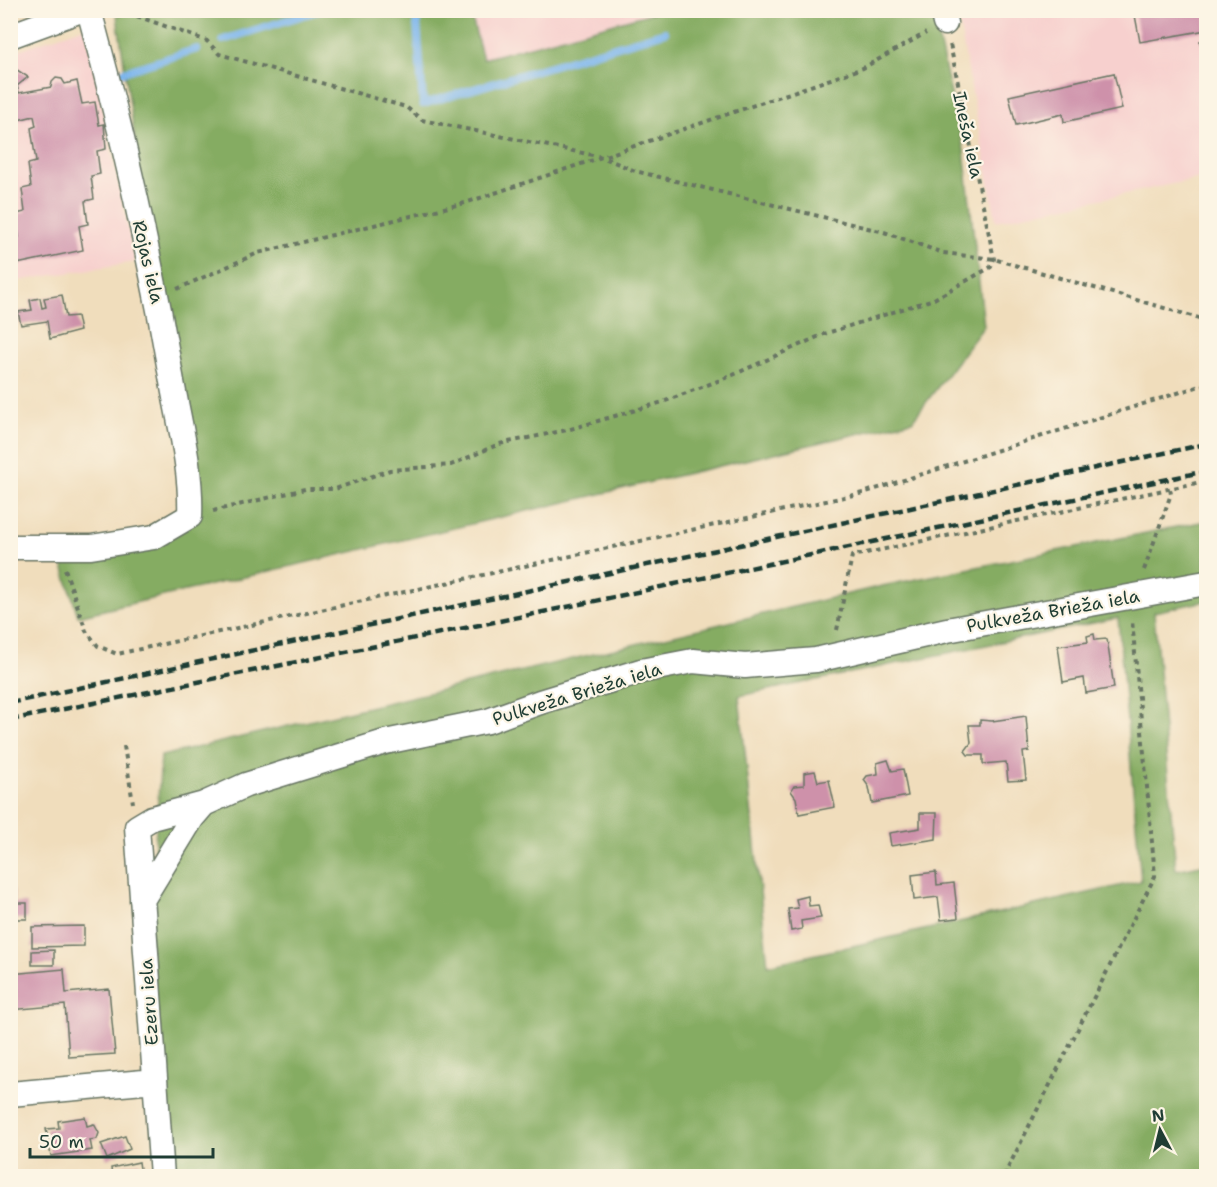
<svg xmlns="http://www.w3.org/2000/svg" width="1217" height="1187" viewBox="0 0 1217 1187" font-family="'Shantell Sans',sans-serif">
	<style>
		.built { fill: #f7d0ce }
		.forest { fill: #85ac62; stroke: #52744b; stroke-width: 1.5; fill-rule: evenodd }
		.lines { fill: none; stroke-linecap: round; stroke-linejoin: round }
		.stream { stroke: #7bb5ec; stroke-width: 8 }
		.building { fill: #ce91aa }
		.street-casing { stroke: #687564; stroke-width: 27 }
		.path { stroke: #687564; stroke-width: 4; stroke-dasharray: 4.5 4.5; stroke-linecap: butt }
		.street { stroke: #fff; stroke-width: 24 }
		.rail { stroke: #1f3d34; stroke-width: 4.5; stroke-dasharray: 9 4.5; stroke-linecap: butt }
		.labels { text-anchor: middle; stroke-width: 4.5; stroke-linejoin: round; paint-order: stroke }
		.street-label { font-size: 18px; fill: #1f3d34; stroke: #fcf5e5 }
	</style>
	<rect width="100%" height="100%" fill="#fcf5e5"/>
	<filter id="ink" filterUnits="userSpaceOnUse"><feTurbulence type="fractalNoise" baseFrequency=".0167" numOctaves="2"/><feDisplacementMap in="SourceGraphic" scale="12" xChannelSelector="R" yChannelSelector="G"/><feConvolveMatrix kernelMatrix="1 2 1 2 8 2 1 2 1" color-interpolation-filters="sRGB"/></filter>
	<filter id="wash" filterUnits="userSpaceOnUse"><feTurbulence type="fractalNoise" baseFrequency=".008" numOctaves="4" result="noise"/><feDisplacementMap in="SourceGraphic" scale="24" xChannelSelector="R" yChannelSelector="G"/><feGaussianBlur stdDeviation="1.35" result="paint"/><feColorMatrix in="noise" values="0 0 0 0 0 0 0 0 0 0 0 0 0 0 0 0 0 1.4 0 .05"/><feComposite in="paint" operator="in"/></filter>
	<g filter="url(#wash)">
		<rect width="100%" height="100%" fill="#f0ddbc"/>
		<path class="built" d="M470,10L659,11L483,59Z
			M957,11H1206V177L996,221Z
			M85,27L135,262L11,282L10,53Z"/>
		<path class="forest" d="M132,10L470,11L483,59L659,11H932L964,150L984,326L912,421L78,616L57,546L91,547L190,516L117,16Z
			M1206,521V601L1154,612L1176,870L1206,864V1176H171L149,929L161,756L882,586ZM1118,618L1141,881L768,965L739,696Z"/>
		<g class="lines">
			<path class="stream" d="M416,10L423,104L665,32
				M223,40L320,10
				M117,74L197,49"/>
		</g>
		<g id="blocks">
			<path class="building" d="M1134,10H1206V30L1140,42Z
				M11,66L28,77L17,86L19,93L51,87L52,82L56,78L62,79L65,84L77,81L82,104L95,102L99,125L104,124L106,149L97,151L100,174L91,176L94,199L85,201L88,224L79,226L83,250L12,265L10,239L19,237L16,214L25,212L22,189L31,187L28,164L36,162L31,128L36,126L34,116L10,122Z
				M1114,73L1122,109L1064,122L1063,114L1016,125L1009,96Z
				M62,295L66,317L77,316L80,331L50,339L47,321L21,325L18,312L32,310L30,300L40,298L42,308L46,307L44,298Z
				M1094,634L1095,640L1107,639L1114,688L1086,693L1084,678L1063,682L1058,646L1088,642L1087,636Z
				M1026,716L1029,751L1023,752L1026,780L1008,781L1006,762L983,764V755H968L965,751L971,743L969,725H980V720L992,721Z
				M1206,732V746H1203L1201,733Z
				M888,760L892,771L903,769L908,796L872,803L869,787L864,780L867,776L878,774L877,763Z
				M815,771L818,782L829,780L835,807L799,814L796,798L791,791L794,786L804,785V773Z
				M920,813H937L936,839L891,846L889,833L920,828Z
				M936,872L937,885L954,883L958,918L941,920L938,897L914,900L912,875Z
				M10,890H14V903H27V919H10Z
				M808,896L809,906L818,905L821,918L801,921L802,929L791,931L788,909L798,908L796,899Z
				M84,926V946L32,947V927Z
				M54,950V965H32V951Z
				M64,969L66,993L109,989L115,1054L69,1057L65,1005L10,1010V974Z
				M85,1117L87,1126L94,1124L99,1133L97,1139L90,1140L92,1150L51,1156L46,1129L59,1128L58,1121Z
				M125,1136L130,1149L107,1159L101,1144Z
				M139,1162L141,1176H112L111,1168Z"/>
		</g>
	</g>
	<g filter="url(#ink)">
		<use href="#blocks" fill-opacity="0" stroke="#687564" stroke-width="1.5"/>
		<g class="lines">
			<defs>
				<path id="street" d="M942,10L945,23
					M10,36L81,10
					M10,547H91L154,537L190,516C192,468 179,423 171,376C150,254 122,131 89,10
					M142,900L192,818L204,804
					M10,1094L155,1081
					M162,1176L137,827L152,818L204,804L246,785L385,742L488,721L540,702L641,671L693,661L745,666L816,660L947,630L1206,583"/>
			</defs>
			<use href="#street" class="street-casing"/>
			<path class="path" d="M120,10L207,41L219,54L406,107L422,120L602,157L635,171L884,232L943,253L994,259L1206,320
				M1201,40L1206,68
				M177,289L258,253L465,203L602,157L863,68L926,33
				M213,511L305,489H335L390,470L451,465L499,444L567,430L663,402L733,375L824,334L934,299L991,267L994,259L950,44
				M65,569L86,631L98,646L117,654L863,493L1206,384
				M1144,570L1171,494L1170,489
				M837,630L852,556L1206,481
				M124,746L133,803
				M1004,1176L1155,876L1132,620"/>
			<use href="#street" class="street"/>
			<path class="rail" d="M10,703L1206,444
				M10,720L529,615L1206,471"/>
		</g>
	</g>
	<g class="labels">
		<g class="street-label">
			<text transform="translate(968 135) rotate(78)" y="6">Ineša iela</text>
			<text transform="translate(148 262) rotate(77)" y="6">Rojas iela</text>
			<text transform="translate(1053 611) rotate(-10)" y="6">Pulkveža Brieža iela</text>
			<text transform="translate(577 694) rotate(-17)" y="6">Pulkveža Brieža iela</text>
			<text transform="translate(149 1002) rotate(-94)" y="6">Ezeru iela</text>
		</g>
	</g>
	<rect width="1217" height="1187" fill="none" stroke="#fcf5e5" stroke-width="36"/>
	<g transform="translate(1160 1130) rotate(353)" stroke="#fcf5e5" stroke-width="4.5" paint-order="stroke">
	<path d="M0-4.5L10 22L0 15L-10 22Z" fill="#1f3d34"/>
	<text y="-9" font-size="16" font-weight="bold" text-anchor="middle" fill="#1f3d34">N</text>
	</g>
	<path d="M30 1148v9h183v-9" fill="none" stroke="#1f3d34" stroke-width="3"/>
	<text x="39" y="1148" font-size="18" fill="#1f3d34" stroke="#fcf5e5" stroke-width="4.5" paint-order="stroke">50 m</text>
</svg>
